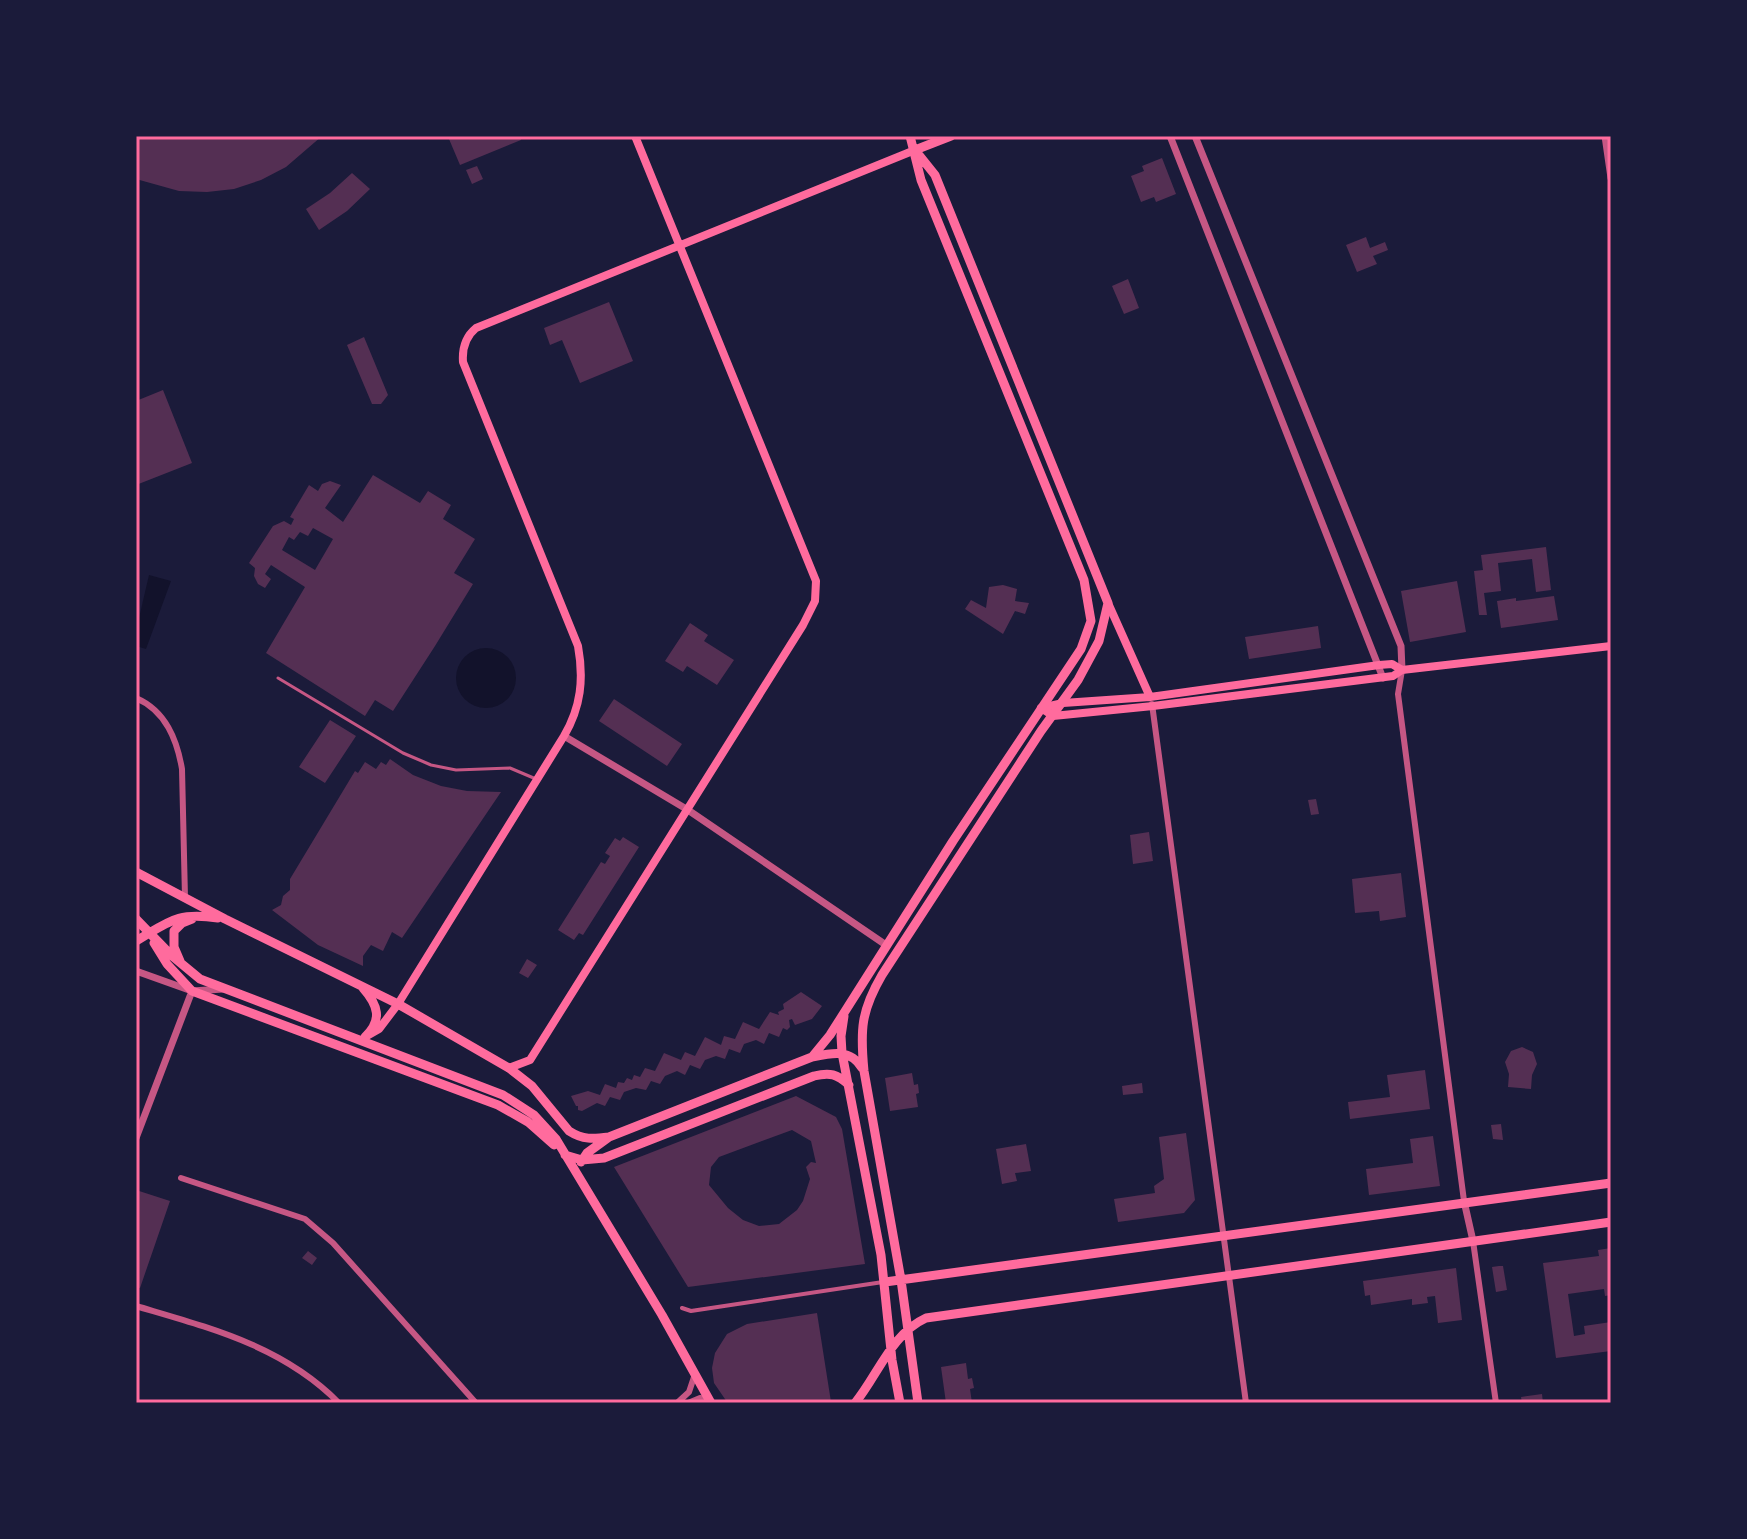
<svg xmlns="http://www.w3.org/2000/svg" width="1747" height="1539" viewBox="0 0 1747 1539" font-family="Montserrat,sans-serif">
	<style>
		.water { fill: #12122b }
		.building { fill: #542f53; fill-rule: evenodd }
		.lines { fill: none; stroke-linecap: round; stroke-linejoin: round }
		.service { stroke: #c65784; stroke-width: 3 }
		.pedestrian { stroke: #c65784; stroke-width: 4 }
		.minor { stroke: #c65784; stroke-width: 6 }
		.tertiary { stroke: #c65784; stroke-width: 7 }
		.secondary { stroke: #ff6b9d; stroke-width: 8 }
		.primary { stroke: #ff6b9d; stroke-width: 9 }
		.neatline { fill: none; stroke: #ff6b9d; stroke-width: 3 }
	</style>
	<rect width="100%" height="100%" fill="#1b1b3a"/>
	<path class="water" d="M149,575L171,581L146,649L136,646V631Z
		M456 678a30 30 0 1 1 60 0a30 30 0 1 1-60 0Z"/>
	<path class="building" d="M136,136H322L286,167L261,180L234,189L207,192L179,191L136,179Z
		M457,136H520L521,140L460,165L449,139Z
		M1162,158L1176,194L1156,202L1154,197L1141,202L1131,176L1144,171L1142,166Z
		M477,166L483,179L472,184L466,170Z
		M352,173L370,189L347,211L319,230L306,209L330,193Z
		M1366,237L1370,248L1385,242L1388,250L1373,256L1377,264L1357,272L1346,245Z
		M1128,279L1139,308L1124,314L1112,286Z
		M609,302L633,361L580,383L562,340L550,345L544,328Z
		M364,337L388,395L381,404H372L347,345Z
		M163,390L192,463L136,485V401Z
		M373,475L420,503L428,491L451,505L443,519L475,539L454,573L473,584L435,646L393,711L375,700L365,716L266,653L305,587L271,565L265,574L271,579L265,588L258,584L254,576L255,568L249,563L273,526L284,521L291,525L294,519L290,517L309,485L318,491L322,484L330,481L341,485L325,508L343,522ZM313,528L333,539L315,570L282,550L289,537L294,540L300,532L308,536Z
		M1546,547L1551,590L1536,592L1532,559L1498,563L1501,591L1484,593L1487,615H1479L1474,571L1483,570L1481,555Z
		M1457,581L1466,632L1410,642L1401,591Z
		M1003,585L1017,589L1015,601L1029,603L1025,614L1015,611L1003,634L965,609L971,600L986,608L989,587Z
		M1554,596L1558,620L1501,628L1497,601L1516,598V601Z
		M690,623L708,635L704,641L734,660L717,685L687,666L683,672L665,661Z
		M1318,626L1321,648L1249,659L1245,637Z
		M614,699L682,744L667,766L599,721Z
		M330,720L356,736L325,783L299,767Z
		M390,759L413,775L441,786L467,791L501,792L402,938L392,932L383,951L371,945L363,956V966L318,945L272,910L281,905L283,896L290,890V879L355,771L358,773L365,762L376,769L381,762L386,765Z
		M1316,799L1319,814L1311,815L1308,800Z
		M1149,832L1153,861L1133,864L1130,835Z
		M623,837L639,847L583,935L579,933L574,940L558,930L601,862L605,864L610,856L605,853L615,838L620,841Z
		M1401,873L1406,917L1380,921L1379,911L1355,913L1352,879Z
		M527,959L537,965L528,978L519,973Z
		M801,992L822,1006L812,1019L795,1025L792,1019L789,1020L790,1027L787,1030L783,1028L779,1037L769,1033L764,1044L756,1040L744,1044L740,1053L729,1049L725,1059L716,1056L705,1060L700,1069L690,1065L685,1075L677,1071L665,1076L660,1084L651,1081L646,1090L636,1088L624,1092L620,1100L610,1097L605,1106L597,1103L582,1111L578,1110V1106H576L571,1096L588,1091L600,1095L605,1084L616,1088L618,1082L624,1083L627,1078L632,1080L634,1075L640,1077L645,1068L655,1071L664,1053L681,1060L685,1052L695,1056L705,1037L721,1045L724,1036L735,1039L743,1022L759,1029L770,1012L779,1015L778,1012L784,1009L783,1004Z
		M1522,1047L1533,1052L1537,1064L1532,1075L1531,1089L1508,1087L1509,1074L1505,1062L1511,1051Z
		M1425,1070L1430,1109L1350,1119L1348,1102L1390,1097L1387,1075Z
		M912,1073L914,1085L918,1084L919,1093L916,1094L918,1107L890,1111L885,1078Z
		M1142,1083L1143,1093L1123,1095L1122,1086Z
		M796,1096L836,1117L842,1129L865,1264L688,1287L614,1167ZM792,1130L811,1141L816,1163L811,1162L806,1167L810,1179L803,1201L797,1210L779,1224L759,1226L743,1220L728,1208L709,1185L711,1167L719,1157Z
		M1501,1124L1503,1140L1493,1139L1491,1125Z
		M1186,1133L1195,1200L1184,1213L1118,1222L1114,1199L1155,1193L1154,1186L1164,1179L1159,1137Z
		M1433,1136L1440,1186L1369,1195L1366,1169L1413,1163L1410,1139Z
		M1026,1144L1031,1171L1015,1173L1017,1181L1002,1184L996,1149Z
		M136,1190L170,1201L140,1288L136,1287Z
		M1611,1248V1295L1605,1296L1604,1289L1568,1294L1574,1336L1585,1334L1584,1326L1611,1322V1351L1556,1358L1543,1263L1599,1256L1598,1250Z
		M308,1251L317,1258L312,1265L302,1258Z
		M1499,1266H1503L1507,1290L1496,1292L1492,1267Z
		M1456,1268L1462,1320L1438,1323L1435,1296L1427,1297L1428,1303L1412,1305V1299L1371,1305L1370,1295L1365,1296L1363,1281Z
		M817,1313L831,1402H727L714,1383L712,1368L715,1353L727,1334L747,1324Z
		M966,1363L968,1379L972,1378L974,1388L970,1389L972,1403H946L941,1367Z
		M1542,1394L1543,1403H1522L1521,1397Z"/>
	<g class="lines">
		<path class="service" d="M278,678L403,753L431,765L456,770L510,768L536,779"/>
		<path class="pedestrian" d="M682,1308L691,1311L883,1282"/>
		<path class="minor" d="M1402,670L1398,694L1464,1201
			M136,698C166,711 177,740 182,769L185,898
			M1152,704L1246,1403
			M181,1178L305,1219L333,1243L476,1403
			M1473,1241L1496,1403
			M136,1306C210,1328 283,1346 339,1403
			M677,1403L689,1392L695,1374
			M688,1403L700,1398L708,1399"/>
		<path class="tertiary" d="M1170,136L1383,678
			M1195,136L1401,646L1402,670
			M1605,136L1611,178
			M564,736L688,810L886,945
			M136,971L192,991L223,989
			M136,1138L192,991
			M1464,1201L1473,1241"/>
		<path class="secondary" d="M1108,603L1150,697
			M1041,708L1053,716L1153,706L1393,676L1402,670L1611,646
			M1041,708L1063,703L1150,697L1379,665L1392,664L1402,670
			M365,1037L379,1029L398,1004L564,736C581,707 584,679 578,646L463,362C462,348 465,337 476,328L915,150
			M509,1068L530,1060L803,625L815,601L816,581L635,136"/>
		<path class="primary" d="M915,150L935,175L1108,603L1099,641L1078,680L1041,731L882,975C861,1011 860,1030 864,1071L901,1280L918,1403
			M915,150L951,136
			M136,872L225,919L398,1004L509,1068L532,1086L569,1131C583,1140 593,1139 609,1137
			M136,919L171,955L200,979L503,1095L534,1115L556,1139L662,1315L711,1403
			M136,941C170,921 177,912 218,918
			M154,943L167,964L192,991L498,1105L528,1122L554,1145
			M180,961L174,947V931L182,923L192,919
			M363,988C378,1005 383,1020 365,1037
			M844,1016L841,1036L842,1053L881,1255L892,1360L900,1403
			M812,1057L830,1035L953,841L1081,649L1091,621L1084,580L921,180L910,136
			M565,1155L582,1160L604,1158L814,1076C830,1072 837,1074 849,1085
			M581,1162L587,1153L609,1137L812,1057C831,1053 850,1048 862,1068
			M885,1282L1611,1183
			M855,1403C878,1375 891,1334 926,1318L1611,1222"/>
	</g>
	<rect width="1747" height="1539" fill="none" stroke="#1b1b3a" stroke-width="276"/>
	<rect x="138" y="138" width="1471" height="1263" class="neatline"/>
</svg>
